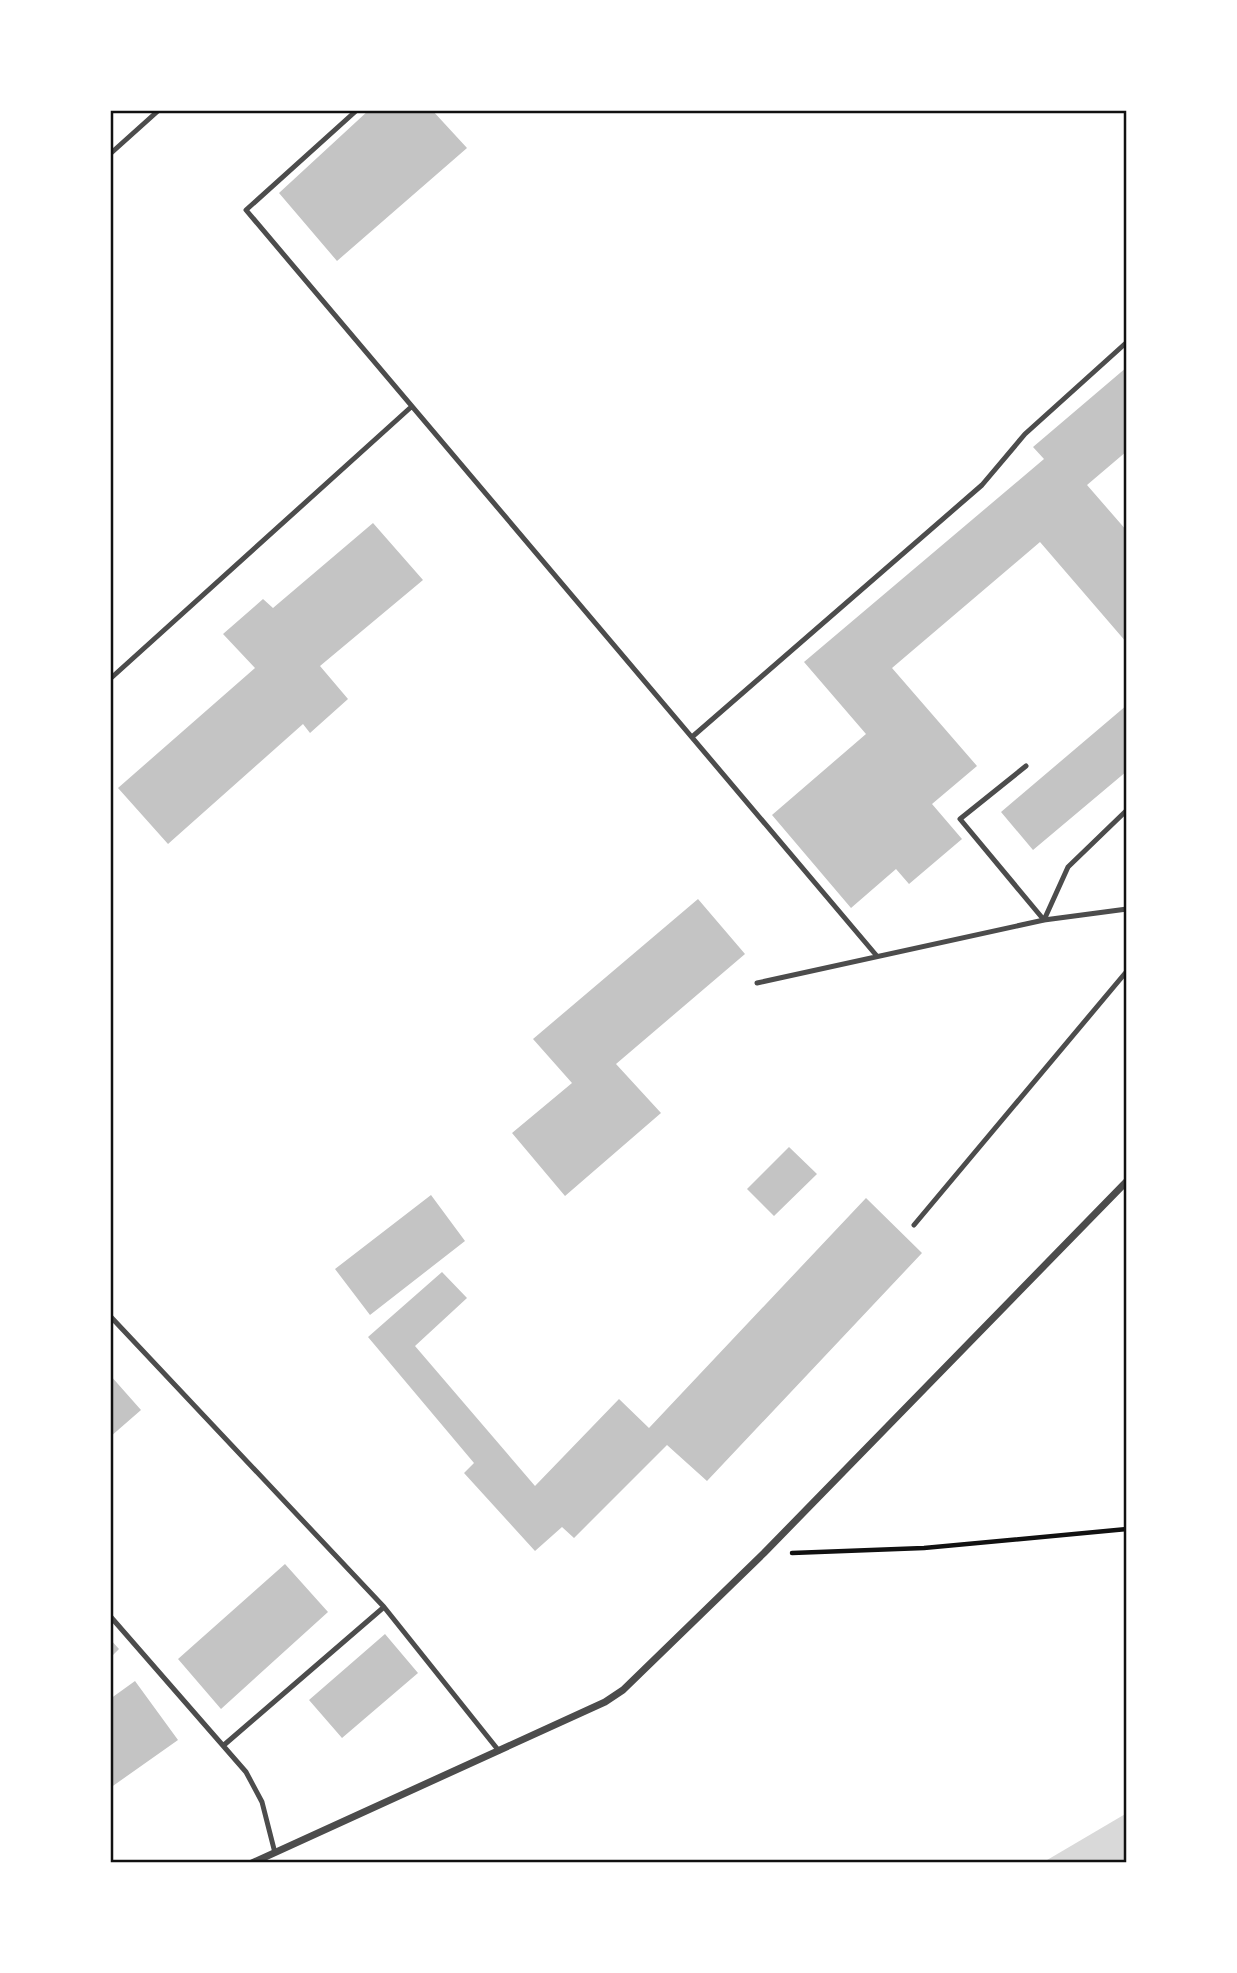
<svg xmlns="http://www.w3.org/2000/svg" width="1237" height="1973" viewBox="0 0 1237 1973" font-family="'Open Sans',sans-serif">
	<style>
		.water { fill: #d9d9d9 }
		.building { fill: #c4c4c4 }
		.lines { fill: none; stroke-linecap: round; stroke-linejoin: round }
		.path { stroke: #111; stroke-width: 4.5 }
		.service { stroke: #4c4c4c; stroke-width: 5 }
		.minor { stroke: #4c4c4c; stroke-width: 7 }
		.neatline { fill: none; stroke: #111; stroke-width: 2.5 }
	</style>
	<rect width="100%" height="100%" fill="#fff"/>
	<path class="water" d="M1127,1813V1863H1042Z"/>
	<path class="building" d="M369,110H432L467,148L337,261L279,193Z
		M1127,367V451L1087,485L1127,531V643L1040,542L892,668L977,766L932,804L962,839L909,884L896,869L851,908L772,815L866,734L804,662L1044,459L1033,447Z
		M373,523L423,580L320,666L348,699L310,733L303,724L168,844L118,788L255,668L223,634L263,599L273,608Z
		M1127,705V771L1033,850L1001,812Z
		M698,899L745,954L616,1064L661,1113L565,1196L512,1133L572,1083L533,1039Z
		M789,1147L817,1174L774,1216L747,1189Z
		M431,1195L465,1241L370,1315L335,1269Z
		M866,1198L922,1253L707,1481L667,1445L574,1538L562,1527L535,1551L464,1473L474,1463L368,1337L442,1272L467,1298L415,1346L535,1486L619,1399L649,1428Z
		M110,1375L141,1410L110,1437Z
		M285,1564L328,1612L221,1709L178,1659Z
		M385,1634L418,1673L342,1738L309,1700Z
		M110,1639L119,1649L110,1658Z
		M135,1681L178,1740L110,1788V1699Z"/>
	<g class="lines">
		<path class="path" d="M792,1553L924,1548L1127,1529"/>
		<path class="service" d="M357,110L246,210L876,955
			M110,154L159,110
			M110,679L410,408
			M692,737L982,485L1025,434L1127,342
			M1026,766L960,819L1044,920L1068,867L1127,810
			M757,983L1044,920L1127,909
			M914,1225L1127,971
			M110,1316L384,1607L224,1745
			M384,1607L499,1751
			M110,1616L246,1772L262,1802L275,1853"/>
		<path class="minor" d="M252,1863L605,1702L623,1690L764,1553L1127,1181"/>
	</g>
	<rect width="1237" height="1973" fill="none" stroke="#ffffff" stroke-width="224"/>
	<rect x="112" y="112" width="1013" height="1749" class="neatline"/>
</svg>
